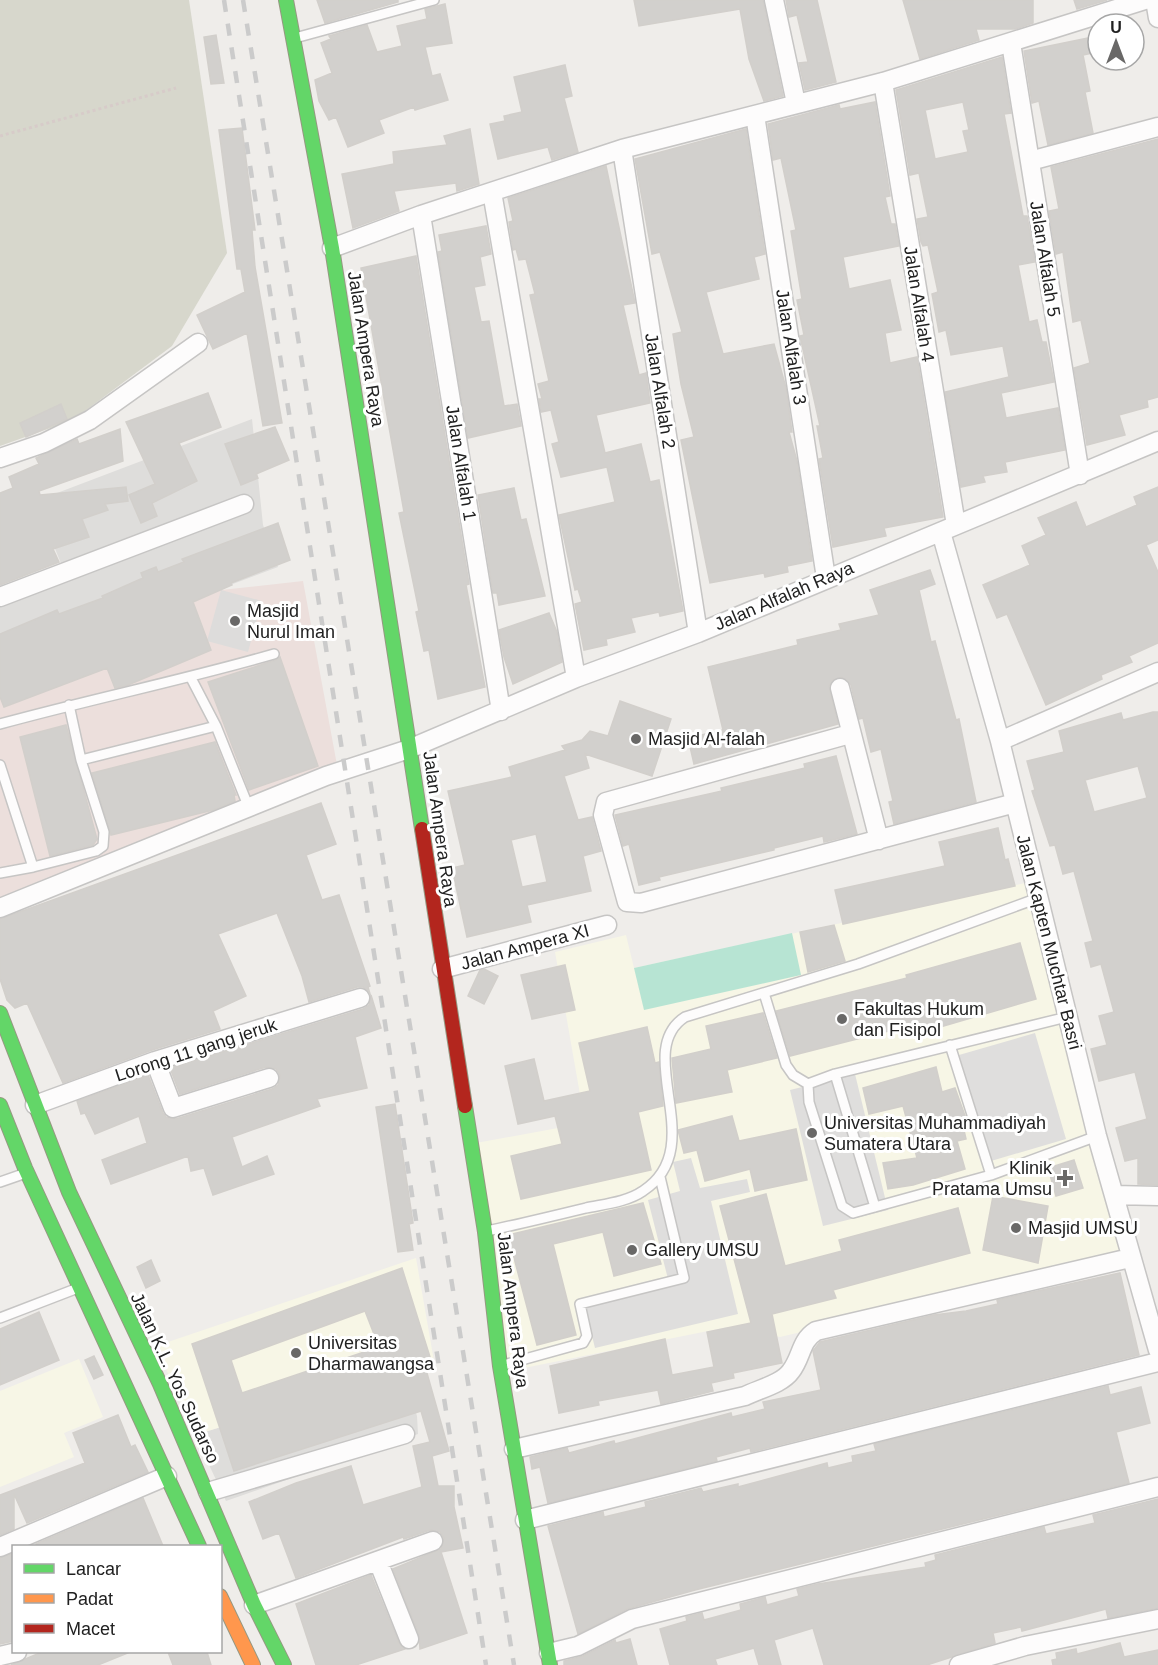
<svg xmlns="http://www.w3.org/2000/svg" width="1158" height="1665" viewBox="0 0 1158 1665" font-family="Arial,sans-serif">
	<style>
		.residential { fill: #dedddb }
		.commercial { fill: #ecdfdc }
		.education { fill: #f7f6e6 }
		.religious { fill: #dddcdb }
		.construction { fill: #d7d7cc }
		.pitch { fill: #b7e4d3 }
		.parking { fill: #dfdedd }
		.building { fill: #d2d0cd; stroke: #d2cfcb; stroke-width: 1.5; fill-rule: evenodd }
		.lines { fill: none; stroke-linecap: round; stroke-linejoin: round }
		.lane-casing { stroke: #c6c5c4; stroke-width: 12 }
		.street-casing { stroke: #c6c5c4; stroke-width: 21 }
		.fast-casing { stroke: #969882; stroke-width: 16 }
		.slow-casing { stroke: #969882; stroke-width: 16 }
		.jam-casing { stroke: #969882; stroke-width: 16 }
		.path { stroke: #d7cbc9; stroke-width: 3; stroke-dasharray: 3 3; stroke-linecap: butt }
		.lane { stroke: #fdfcfc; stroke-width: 9 }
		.street { stroke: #fdfcfc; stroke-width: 18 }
		.fast { stroke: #63d668; stroke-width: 14 }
		.slow { stroke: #ff974d; stroke-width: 14 }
		.jam { stroke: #b3261e; stroke-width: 14 }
		.rail { stroke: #cbcbcb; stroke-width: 4.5; stroke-dasharray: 12 12; stroke-linecap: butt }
		.poi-dot { fill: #696867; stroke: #fff; stroke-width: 2 }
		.labels { text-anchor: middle; stroke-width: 6; stroke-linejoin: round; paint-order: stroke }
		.street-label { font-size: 18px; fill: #212121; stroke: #fff }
		.poi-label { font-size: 18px; fill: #212121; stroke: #fff; text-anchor: start }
	</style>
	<rect width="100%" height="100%" fill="#efedea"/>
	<path class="residential" d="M252,419L263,525L278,567L0,672V589L62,566L36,501Z
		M403,1371L417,1416L418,1434L226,1501L195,1435Z"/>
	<path class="commercial" d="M303,581L337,765L0,900V679L76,653L221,590Z"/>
	<path class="education" d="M1025,883L1126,1255L780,1337L728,1327L509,1371L476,1143L585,1123L555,952L626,935L634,968Z
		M416,1258L434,1361L195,1435L156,1346Z
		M79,1359L103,1417L64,1433L74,1457L0,1487V1391Z"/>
	<path class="religious" d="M221,590L262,601L248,652L207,641Z"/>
	<path class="construction" d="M0,0H189L227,253L172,346L73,420L0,446Z"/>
	<path class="pitch" d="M792,933L801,975L644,1010L634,968Z"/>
	<path class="parking" d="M1035,1033L1066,1139L991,1161L959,1055Z
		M855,1074L888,1210L823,1226L790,1090Z
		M691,1158L700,1188L747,1179L750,1192L711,1201L738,1314L595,1348L584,1304L669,1283L648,1200L680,1191L673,1162Z"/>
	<path class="building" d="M317,0H398V2L325,23Z
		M634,0H763L783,96L764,101L749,59L740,9L639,26Z
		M786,0H817L836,82L805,90L799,63L808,62L797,15L789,17Z
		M903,0H1033V23L1015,29H976L979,40L920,59Z
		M1074,0H1107L1077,9Z
		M445,4L452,43L425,47L432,76L440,74L448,100L415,110L414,107L379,120L384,133L348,147L336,117L329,120L319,101L315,80L332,73L321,43L331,39L329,36L367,25L377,52L402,46L397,26L427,19L425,9Z
		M216,35L224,83L211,84L204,37Z
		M1098,36V52L1083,55L1090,91L1085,92L1093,133L1048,145L1039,101L1032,103L1024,51Z
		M1002,57L1011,113L1004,114L1023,216H1027L1035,262L1018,265L1029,322L1037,320L1042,342H1046L1054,382L1001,393L1006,418L1058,408L1065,450L1005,462L1007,472L983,476L985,482L961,487L945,392L1009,377L1003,346L951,355L946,330L939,332L932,294L938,292L928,245L923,246L921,242L917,219L928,217L919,173L910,175L896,90ZM963,102L969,130L963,131L968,152L935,159L925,110Z
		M565,65L572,96L564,98L578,152L552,160L548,147L498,159L490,124L505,121L504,116L522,112L514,77Z
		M875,102L890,196L885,197L891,224H895L899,246L843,257L849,289L890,280L901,330L885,333L890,363L917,357L943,517L884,528L886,536L833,547L819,459L823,458L817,426H820L800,336L804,335L797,300L802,299L791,231L796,230L781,158L773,160L768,124L839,105L840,109Z
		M242,128L255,230H252L255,267L282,423L263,426L247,333L213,349L197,315L245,292L241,269H237L219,130Z
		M470,129L479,184L457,191L456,183L394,191L399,211L353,228L342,174L394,164L393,152L447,145L444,136Z
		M746,129L765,254L754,257L759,279L706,292L723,354L774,344L786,388L792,432H789L797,461L812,561L787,566L788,572L765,577L764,573L710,583L681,440L694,437L681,384L673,334L682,332L660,252L652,254L635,159Z
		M1158,139V397L1147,400L1148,407L1119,415L1125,435L1087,445L1074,368L1090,363L1081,320L1073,322L1063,252L1056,254L1049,211L1059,209L1051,167Z
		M606,166L635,303L623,305L639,375L646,373L650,403L596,415L605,453L641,444L650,482L659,480L683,611L660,616L659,612L631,618L635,632L606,639L607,645L584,650L575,604L582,602L578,589L575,590L559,515L615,502L607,467L561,477L552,444L559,442L551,410L541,412L539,399H542L538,384L549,381L530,295L535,294L526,259L519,260L516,249L513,250L509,222L513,221L508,198Z
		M486,226L491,254L480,257L485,285L474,287L481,322L489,321L504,406L517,404L521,426L468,438L438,252L442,251L439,235Z
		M416,256L469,584L466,585L485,687L438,699L429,650L424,651L416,612L419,611L399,513L404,512L361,268Z
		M208,393L221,427L179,443L197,481L152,503L157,516L141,523L129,495L155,484L126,422Z
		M61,404L67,419L26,437L20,423Z
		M275,427L289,460L256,474L258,478L241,485L225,444Z
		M120,429L123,461L39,491L40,495L126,487L128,501L105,504L108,510L82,519L89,537L53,549L59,562L0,585V493L13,488L9,477L39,464L36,458L77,439L79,444Z
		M1158,487V540L1146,545L1158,572V643L1129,656L1132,662L1101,675L1102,679L1046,705L1007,614L997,618L983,585L1030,565L1022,546L1046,535L1038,518L1076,502L1086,527L1137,505L1134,497Z
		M514,488L521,520L526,519L545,596L499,605L497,593H493L478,495Z
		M278,523L290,560L231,583L232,585L193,602L211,650L128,685L115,688L107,668L4,707L0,697V634L57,610L59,614L103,598L102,596L143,578L141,573L156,567L158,572L184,562L182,559Z
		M930,570L935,584L919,590L931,642L935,641L956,720L959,719L976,802L894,824L889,802L893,801L881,749L871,752L863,718L859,719L851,685L842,677L833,680L829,686L838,724L694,764L688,738L723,730L708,667L798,645L797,640L841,630L839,624L879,615L870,590Z
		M549,613L557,632L562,662L513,684L504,657L499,630Z
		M280,657L318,766L249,790L208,682L276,660Z
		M620,701L671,719L652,776L585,754L589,768L564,776L578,820L592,817L601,851L583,856L591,891L527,905L531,922L467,937L452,868L465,865L448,791L512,777L509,767L565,750L562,746L582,740L590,731L608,736ZM536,834L547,882L522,887L511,840Z
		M1153,712H1158V1185L1138,1184V1158L1125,1161L1116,1128L1147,1119L1135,1072L1099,1081L1091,1049L1107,1045L1099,1016L1114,1012L1101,964L1091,967L1085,943L1093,941L1074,871L1063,874L1055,845L1050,846L1032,791L1035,790L1027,761L1064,752L1059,731L1121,713L1123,720ZM1138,766L1147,798L1094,812L1085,780Z
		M66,725L97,839L93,845L50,856L20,737Z
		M215,742L236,795H234L235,801L213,810L111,835L92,773Z
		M836,756L857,834L824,842L823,836L774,848V850L659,877L660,880L639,885L629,844L623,846L615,815L722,791L721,788L805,768L804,764Z
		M321,803L336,844L306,855L322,900L339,895L370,986L368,987L370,994L363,987H357L309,1002L302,976L277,913L218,934L246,996L213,1011L220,1029L152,1050L63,1083L27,1003L15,1008L7,1000L0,979V919Z
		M998,828L1005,860L1008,859L1015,886L843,924L835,890L945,866L939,842Z
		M834,925L845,961L808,972L800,932Z
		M1020,943L1036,999L923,1032L920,1023L790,1056L776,1011L907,978L906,975Z
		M565,965L575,1010L532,1019L521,975Z
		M484,969L498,976L484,1004L468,996L480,970Z
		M371,995L381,1028L355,1037L367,1088L317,1099L320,1106L232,1137L242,1167L267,1156L274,1174L213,1195L204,1168L191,1171L188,1156L111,1184L102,1160L147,1143L139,1116L95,1134L85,1113L81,1114L77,1101L148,1075L163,1113L166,1117L176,1119L272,1089L278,1085L280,1075L276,1069L266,1067L180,1094L170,1068L363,1009L369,1005Z
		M763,1013L777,1058L727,1070L732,1092L676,1103L672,1058L711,1049L706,1026Z
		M647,1027L655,1063L659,1062L663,1106L638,1112L651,1170L521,1199L511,1156L562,1144L555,1116L518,1124L505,1066L534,1059L544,1101L590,1091L579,1043Z
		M936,1067L942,1092L955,1088L968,1124L963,1126L966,1139L957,1141L965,1169L913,1185L888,1189L883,1163L917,1158L903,1106L869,1114L863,1088Z
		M395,1104L413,1223L409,1224L413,1250L398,1252L376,1107Z
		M732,1116L739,1141L796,1129L807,1180L755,1191L750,1169L705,1181L697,1150L684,1153L678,1130Z
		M1074,1160L1083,1188L1056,1196L1048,1168Z
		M766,1194L785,1266L842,1251L839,1240L958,1208L970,1253L833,1290L836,1298L772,1314L782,1363L733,1373L734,1378L711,1383L713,1391L661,1404L658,1390L598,1401L599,1405L559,1413L550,1366L665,1339L672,1375L714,1367L707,1332L751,1323L720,1206Z
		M993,1196L1048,1206L1038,1263L983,1250Z
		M643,1203L661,1264L614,1276L603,1232L553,1244L576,1335L537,1345L508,1235Z
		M151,1260L160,1281L146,1288L137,1267Z
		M402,1268L430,1357L423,1359L449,1451L432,1456L438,1486H454V1507L463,1548L441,1552L467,1633L420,1649L419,1635L393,1569L441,1549L444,1538L440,1532L430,1530L404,1539L403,1537L296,1578L279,1533L263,1539L249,1502L296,1483L351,1466L363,1505L422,1487L413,1446L430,1442L421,1411L234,1471L192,1344ZM365,1311L379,1347L242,1393L231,1360Z
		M1120,1273L1139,1355L751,1452L750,1448L716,1457L717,1461L548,1503L540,1467L532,1469L530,1457L567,1448L569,1453L614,1441L615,1444L731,1413L732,1417L765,1409L763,1402L821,1390L813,1351L820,1342L934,1315L966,1311L998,1304L997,1300Z
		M39,1312L59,1360L0,1385V1329Z
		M94,1356L103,1375L94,1379L85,1360Z
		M1108,1386L1110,1395L1141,1387L1150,1423L1116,1432L1129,1483L695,1590L627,1609L578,1634L548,1526L603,1512L604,1517L646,1507L645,1502L701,1488L703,1492L738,1484V1487L827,1463L828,1468L853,1462L852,1456L876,1451L874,1444Z
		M118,1415L131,1447L135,1445L148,1472L27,1523L14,1494V1529L0,1535V1495L85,1463L73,1433Z
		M143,1498L163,1546H37L36,1544Z
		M1158,1499V1608L1108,1618L1106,1609L1022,1631L1021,1627L993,1633L995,1643L927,1665H824L813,1628L774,1640L781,1665H759L754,1648L715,1659L717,1665H670L660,1629L687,1621L686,1617L702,1613L704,1620L741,1610L740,1604L765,1597L767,1605L799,1596L797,1589L818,1584L926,1567L925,1563L936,1560L935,1555L1044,1527L1046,1534L1095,1523L1093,1515Z
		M14,1553V1641L0,1644V1558Z
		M371,1575L399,1643L405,1649L356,1665H316L296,1604Z
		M630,1639L637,1665H564V1661L583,1656L615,1640L616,1643Z
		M1120,1643L1124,1657L1158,1650V1665H1053L1052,1660L1057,1659L1056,1653L1076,1649L1077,1654Z
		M42,1652H130L98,1665H11Z
		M168,1652H207L211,1665H173Z"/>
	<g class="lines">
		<defs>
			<path id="lane" d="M295,38L434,0
				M0,724C91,699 184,680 274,654
				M216,726L249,808
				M81,760L216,726L191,678
				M0,765L33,867L0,873
				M33,867L96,851L103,846L104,832L81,760L69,705
				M764,993L786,1065L793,1075L808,1084
				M950,1045L991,1175
				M835,1074L875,1207
				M808,1084L809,1102L842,1206L853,1213L991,1175L1097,1136
				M808,1084L835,1074L1067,1017
				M0,1182L26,1173
				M487,1231C520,1224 553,1216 586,1208C605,1204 627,1202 643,1191C711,1147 631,1052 685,1017L858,964L1038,898
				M0,1318L78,1288
				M500,1366L583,1343L587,1336L580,1304L684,1278L660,1177"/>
			<path id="street" d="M774,0L796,103
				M1155,0L1158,18
				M1011,43L1080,475
				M883,82L956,525
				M755,115L826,578
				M622,149L698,633
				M1030,161L1158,127
				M492,192L576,678
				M421,215L501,711
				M332,248L421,215L622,149L883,82L1145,0
				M0,458L44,443L90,420L198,343
				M941,532L1000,741L1097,1136L1158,1350
				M0,597L244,504
				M840,688L879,840
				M850,734L606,802L603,815L627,902L641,903L1015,803
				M1000,741L1158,672
				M0,908L326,776L409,749L576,678L698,633L1158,441
				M442,969L607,925
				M155,1061L173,1108L269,1078
				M35,1105L155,1061L360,998
				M1114,1195L1158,1196
				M514,1449L745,1396C759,1389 782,1384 791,1371C802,1357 800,1341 816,1331L1130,1258
				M208,1492L405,1434
				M525,1520L1158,1362
				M0,1547L167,1476
				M378,1561L409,1639
				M254,1605L433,1541
				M549,1653L578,1646L632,1619L1158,1487
				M0,1656L17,1652
				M959,1665L1025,1646L1158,1619"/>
			<path id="fast" d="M286,0L332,248L422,829
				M0,1013L69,1192L160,1384L254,1605L284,1665
				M0,1105L25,1168L199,1546
				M465,1106L485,1232L500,1366L550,1665"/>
			<path id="slow" d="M220,1596L253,1665"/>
			<path id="jam" d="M422,829L465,1106"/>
		</defs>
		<use href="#lane" class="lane-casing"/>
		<use href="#street" class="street-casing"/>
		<use href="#fast" class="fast-casing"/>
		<use href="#slow" class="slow-casing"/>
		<use href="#jam" class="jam-casing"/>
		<path class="path" d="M0,136L176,88"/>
		<use href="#lane" class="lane"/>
		<use href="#street" class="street"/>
		<use href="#fast" class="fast"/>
		<use href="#slow" class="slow"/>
		<use href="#jam" class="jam"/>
		<path class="rail" d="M224,0L486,1665
			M243,0L514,1665"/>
	</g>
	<g class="poi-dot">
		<circle cx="235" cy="621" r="6"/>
		<circle cx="636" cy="739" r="6"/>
		<circle cx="842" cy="1019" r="6"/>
		<circle cx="812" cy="1133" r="6"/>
		<path d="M1062 1169h6v6h6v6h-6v6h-6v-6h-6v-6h6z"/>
		<circle cx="1016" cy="1228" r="6"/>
		<circle cx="632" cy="1250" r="6"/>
		<circle cx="296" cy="1353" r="6"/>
	</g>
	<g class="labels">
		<g class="street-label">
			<text transform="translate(1045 259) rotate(81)" y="6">Jalan Alfalah 5</text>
			<text transform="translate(919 304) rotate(81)" y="6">Jalan Alfalah 4</text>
			<text transform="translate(791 347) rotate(81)" y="6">Jalan Alfalah 3</text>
			<text transform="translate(366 349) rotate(81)" y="6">Jalan Ampera Raya</text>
			<text transform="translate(660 391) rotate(81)" y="6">Jalan Alfalah 2</text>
			<text transform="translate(461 463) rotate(81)" y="6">Jalan Alfalah 1</text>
			<text transform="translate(784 596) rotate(-23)" y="6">Jalan Alfalah Raya</text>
			<text transform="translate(440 829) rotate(82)" y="6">Jalan Ampera Raya</text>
			<text transform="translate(1049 942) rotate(76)" y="6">Jalan Kapten Muchtar Basri</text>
			<text transform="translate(525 947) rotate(-15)" y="6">Jalan Ampera XI</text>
			<text transform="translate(196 1050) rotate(-18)" y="6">Lorong 11 gang jeruk</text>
			<text transform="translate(513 1310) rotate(83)" y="6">Jalan Ampera Raya</text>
			<text transform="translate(175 1378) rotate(65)" y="6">Jalan K.L. Yos Sudarso</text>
		</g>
		<g class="poi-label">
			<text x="247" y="617">Masjid<tspan x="247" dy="21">Nurul Iman</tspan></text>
			<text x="648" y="745">Masjid Al-falah</text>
			<text x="854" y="1015">Fakultas Hukum<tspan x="854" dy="21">dan Fisipol</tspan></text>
			<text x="824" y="1129">Universitas Muhammadiyah<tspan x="824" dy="21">Sumatera Utara</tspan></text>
			<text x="1052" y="1174" text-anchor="end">Klinik<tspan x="1052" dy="21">Pratama Umsu</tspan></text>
			<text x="1028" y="1234">Masjid UMSU</text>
			<text x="644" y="1256">Gallery UMSU</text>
			<text x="308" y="1349">Universitas<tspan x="308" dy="21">Dharmawangsa</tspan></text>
		</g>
	</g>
	<rect x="12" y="1545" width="210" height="108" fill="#ffffff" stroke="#a6a6a6" stroke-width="1.5"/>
	<rect x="24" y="1564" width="30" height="9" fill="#63d668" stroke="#a6a6a6" stroke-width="1.5"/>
	<text x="66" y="1575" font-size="18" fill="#212121">Lancar</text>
	<rect x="24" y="1594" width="30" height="9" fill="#ff974d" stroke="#a6a6a6" stroke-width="1.5"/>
	<text x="66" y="1605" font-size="18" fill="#212121">Padat</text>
	<rect x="24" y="1624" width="30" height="9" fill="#b3261e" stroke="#a6a6a6" stroke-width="1.5"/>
	<text x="66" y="1635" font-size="18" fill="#212121">Macet</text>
	<g transform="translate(1116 42)"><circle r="28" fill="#ffffff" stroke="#a6a6a6" stroke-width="1.5"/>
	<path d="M0-4.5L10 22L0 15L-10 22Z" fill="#696867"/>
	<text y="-9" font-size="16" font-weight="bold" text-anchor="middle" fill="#212121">U</text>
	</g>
</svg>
